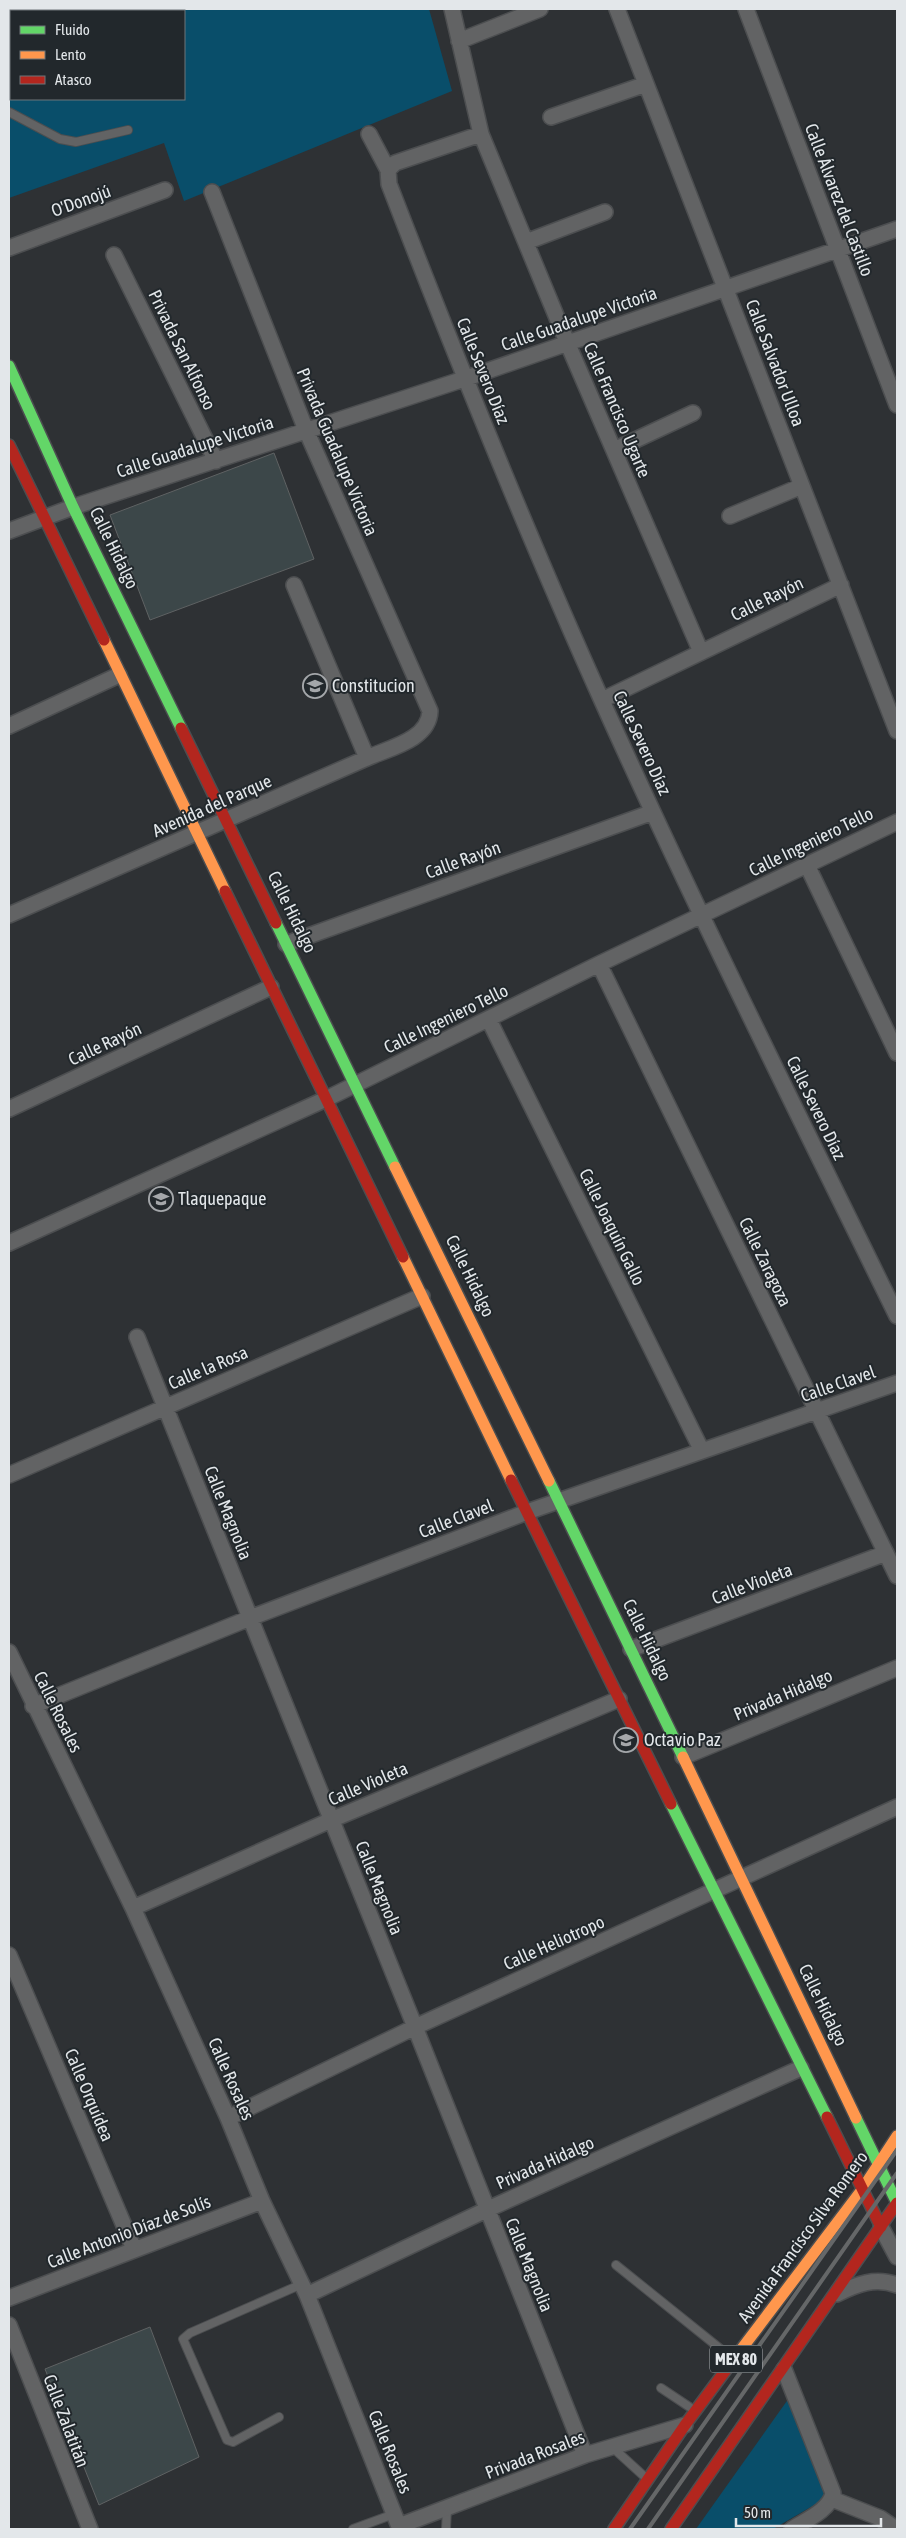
<svg xmlns="http://www.w3.org/2000/svg" width="906" height="2538" viewBox="0 0 906 2538" font-family="'Asap Condensed',sans-serif">
	<style>
		.green { fill: #094e6a; fill-rule: evenodd }
		.building { fill: #3c4749; stroke: #5f6263 }
		.lines { fill: none; stroke-linecap: round; stroke-linejoin: round }
		.lane-casing { stroke: #4c4e50; stroke-width: 10 }
		.street-casing { stroke: #4c4e50; stroke-width: 18 }
		.fast-casing { stroke: #4c4e50; stroke-width: 14 }
		.slow-casing { stroke: #4c4e50; stroke-width: 14 }
		.jam-casing { stroke: #4c4e50; stroke-width: 14 }
		.lane { stroke: #626364; stroke-width: 8 }
		.street { stroke: #626364; stroke-width: 15 }
		.fast { stroke: #63d668; stroke-width: 11 }
		.slow { stroke: #ff974d; stroke-width: 11 }
		.jam { stroke: #b3261e; stroke-width: 11 }
		.rail { stroke: #656768; stroke-width: 4 }
		.labels { text-anchor: middle; stroke-width: 4; stroke-linejoin: round; paint-order: stroke }
		.shield { fill: #22282c; stroke: #a9aeb1; stroke-width: 1 }
		.shield-label { font-size: 16px; font-weight: bold; fill: #e3e7ea }
		.street-label { font-size: 18px; fill: #e3e7ea; stroke: #22282c }
		.poi-label { font-size: 18px; fill: #e3e7ea; stroke: #22282c; text-anchor: start }
	</style>
	<rect width="100%" height="100%" fill="#2e3134"/>
	<path class="green" d="M9,9H429L452,91L184,201L164,143L9,198ZM11,11H184V99H11Z
		M789,2398L823,2485L824,2496L816,2504L773,2529H696Z"/>
	<path class="building" d="M274,453L314,559L150,620L110,515Z
		M150,2327L199,2457L99,2505L45,2369Z"/>
	<g class="lines">
		<defs>
			<path id="lane" d="M9,112L60,139L76,142L128,130
				M616,2265L733,2359
				M661,2388L694,2410
				M279,2417L233,2442L227,2440L183,2339L190,2333L302,2284
				M612,2447L646,2478
				M353,2529L394,2514
				M446,2529L447,2508"/>
			<path id="street" d="M452,9L481,134L567,342L701,652
				M617,9L897,731
				M746,9L897,405
				M459,41L540,9
				M551,117L646,84
				M369,134L388,170L389,184C456,358 526,532 603,703C696,910 797,1112 897,1316
				M388,170L395,163L481,134
				M526,242L605,212
				M9,248L165,190
				M114,255L216,461
				M614,450L693,413
				M730,516L802,486
				M9,531L73,507L464,379L897,229
				M294,585L367,758
				M602,700L841,585
				M9,726L119,675
				M807,865L897,1053
				M9,915L367,758C389,748 429,740 430,711L306,430L212,192
				M286,944L653,812
				M599,964L897,1576
				M489,1020L702,1451
				M9,1109L271,987
				M9,1243L326,1099L599,964L897,822
				M137,1337L415,2027L585,2455
				M9,1475L422,1296
				M631,1649L886,1553
				M9,1652L133,1908L228,2118L262,2201L307,2295L400,2529
				M33,1706L250,1618L527,1512L897,1383
				M683,1757L897,1668
				M133,1908L331,1820L619,1699
				M9,1955L134,2249
				M228,2118L415,2027L897,1807
				M881,2227L897,2257
				M837,2294C857,2284 875,2277 897,2285
				M307,2295L486,2210L801,2068
				M9,2298L262,2201
				M9,2325L90,2529
				M784,2369L833,2493C830,2510 806,2520 792,2529
				M832,2499L880,2518L896,2529
				M399,2526L585,2455L685,2425"/>
			<path id="fast" d="M9,366L73,507L181,728
				M276,923L395,1167
				M549,1481L683,1757
				M671,1804L827,2117
				M856,2118L897,2203"/>
			<path id="slow" d="M104,640L225,891
				M395,1167L549,1481
				M403,1257L511,1480
				M683,1757L856,2118
				M740,2351L861,2191L897,2136"/>
			<path id="jam" d="M9,445L104,640
				M181,728L276,923
				M225,891L403,1257
				M511,1480L671,1804
				M827,2117L881,2227
				M614,2529L685,2425L740,2351
				M671,2529L897,2203"/>
		</defs>
		<use href="#lane" class="lane-casing"/>
		<use href="#street" class="street-casing"/>
		<use href="#fast" class="fast-casing"/>
		<use href="#slow" class="slow-casing"/>
		<use href="#jam" class="jam-casing"/>
		<use href="#lane" class="lane"/>
		<use href="#street" class="street"/>
		<use href="#fast" class="fast"/>
		<use href="#slow" class="slow"/>
		<use href="#jam" class="jam"/>
		<path class="rail" d="M630,2529L897,2150
			M648,2529L897,2173"/>
	</g>
	<defs>
		<symbol id="school-ring" viewBox="-11 -11 22 22"><circle r="9.5" fill="#22282c" stroke="#a4a7aa" stroke-width="1.5"/><path d="M0-5L7-2L0 1L-7-2ZM-4 1L0 2.5L4 1V4Q0 6-4 4Z" fill="#a4a7aa"/></symbol>
	</defs>
	<g fill-rule="evenodd">
		<use href="#school-ring" x="301" y="672" width="28" height="28"/>
		<use href="#school-ring" x="147" y="1185" width="28" height="28"/>
		<use href="#school-ring" x="612" y="1726" width="28" height="28"/>
	</g>
	<g class="labels">
		<rect class="shield" x="710" y="2345.5" width="52" height="27" rx="4"/>
		<g class="shield-label">
			<text x="736" y="2365">MEX 80</text>
		</g>
		<g class="street-label">
			<text transform="translate(839 200) rotate(69)" y="6">Calle Álvarez del Castillo</text>
			<text transform="translate(81 201) rotate(-20)" y="6">O'Donojú</text>
			<text transform="translate(579 319) rotate(-19)" y="6">Calle Guadalupe Victoria</text>
			<text transform="translate(182 350) rotate(64)" y="6">Privada San Alfonso</text>
			<text transform="translate(775 363) rotate(69)" y="6">Calle Salvador Ulloa</text>
			<text transform="translate(483 371) rotate(68)" y="6">Calle Severo Díaz</text>
			<text transform="translate(617 410) rotate(67)" y="6">Calle Francisco Ugarte</text>
			<text transform="translate(195 447) rotate(-18)" y="6">Calle Guadalupe Victoria</text>
			<text transform="translate(337 452) rotate(67)" y="6">Privada Guadalupe Victoria</text>
			<text transform="translate(114 548) rotate(64)" y="6">Calle Hidalgo</text>
			<text transform="translate(767 599) rotate(-26)" y="6">Calle Rayón</text>
			<text transform="translate(642 743) rotate(65)" y="6">Calle Severo Díaz</text>
			<text transform="translate(212 806) rotate(-24)" y="6">Avenida del Parque</text>
			<text transform="translate(811 842) rotate(-26)" y="6">Calle Ingeniero Tello</text>
			<text transform="translate(463 860) rotate(-20)" y="6">Calle Rayón</text>
			<text transform="translate(292 912) rotate(64)" y="6">Calle Hidalgo</text>
			<text transform="translate(446 1019) rotate(-26)" y="6">Calle Ingeniero Tello</text>
			<text transform="translate(105 1044) rotate(-25)" y="6">Calle Rayón</text>
			<text transform="translate(816 1108) rotate(64)" y="6">Calle Severo Díaz</text>
			<text transform="translate(612 1227) rotate(64)" y="6">Calle Joaquín Gallo</text>
			<text transform="translate(765 1262) rotate(64)" y="6">Calle Zaragoza</text>
			<text transform="translate(470 1276) rotate(64)" y="6">Calle Hidalgo</text>
			<text transform="translate(208 1368) rotate(-23)" y="6">Calle la Rosa</text>
			<text transform="translate(838 1384) rotate(-19)" y="6">Calle Clavel</text>
			<text transform="translate(228 1513) rotate(68)" y="6">Calle Magnolia</text>
			<text transform="translate(456 1519) rotate(-21)" y="6">Calle Clavel</text>
			<text transform="translate(752 1584) rotate(-21)" y="6">Calle Violeta</text>
			<text transform="translate(647 1640) rotate(64)" y="6">Calle Hidalgo</text>
			<text transform="translate(783 1695) rotate(-23)" y="6">Privada Hidalgo</text>
			<text transform="translate(58 1712) rotate(64)" y="6">Calle Rosales</text>
			<text transform="translate(368 1784) rotate(-23)" y="6">Calle Violeta</text>
			<text transform="translate(379 1888) rotate(68)" y="6">Calle Magnolia</text>
			<text transform="translate(554 1943) rotate(-24)" y="6">Calle Heliotropo</text>
			<text transform="translate(823 2005) rotate(64)" y="6">Calle Hidalgo</text>
			<text transform="translate(231 2079) rotate(66)" y="6">Calle Rosales</text>
			<text transform="translate(89 2095) rotate(67)" y="6">Calle Orquídea</text>
			<text transform="translate(545 2163) rotate(-24)" y="6">Privada Hidalgo</text>
			<text transform="translate(129 2232) rotate(-21)" y="6">Calle Antonio Díaz de Solís</text>
			<text transform="translate(803 2237) rotate(-54)" y="6">Avenida Francisco Silva Romero</text>
			<text transform="translate(529 2265) rotate(68)" y="6">Calle Magnolia</text>
			<text transform="translate(66 2421) rotate(69)" y="6">Calle Zalatitán</text>
			<text transform="translate(390 2452) rotate(68)" y="6">Calle Rosales</text>
			<text transform="translate(535 2455) rotate(-21)" y="6">Privada Rosales</text>
		</g>
		<g class="poi-label">
			<text x="332" y="692">Constitucion</text>
			<text x="178" y="1205">Tlaquepaque</text>
			<text x="644" y="1746">Octavio Paz</text>
		</g>
	</g>
	<rect width="906" height="2538" fill="none" stroke="#e3e7ea" stroke-width="20"/>
	<rect x="10" y="10" width="175" height="90" fill="#22282c" stroke="#6f7478"/>
	<rect x="20" y="26" width="25" height="8" fill="#63d668" stroke="#6f7478"/>
	<text x="55" y="35" font-size="15" fill="#e3e7ea">Fluido</text>
	<rect x="20" y="51" width="25" height="8" fill="#ff974d" stroke="#6f7478"/>
	<text x="55" y="60" font-size="15" fill="#e3e7ea">Lento</text>
	<rect x="20" y="76" width="25" height="8" fill="#b3261e" stroke="#6f7478"/>
	<text x="55" y="85" font-size="15" fill="#e3e7ea">Atasco</text>
	<path d="M736 2518v8h145v-8" fill="none" stroke="#e3e7ea" stroke-width="2.5"/>
	<text x="744" y="2518" font-size="15" fill="#e3e7ea" stroke="#22282c" stroke-width="4" paint-order="stroke">50 m</text>
</svg>
